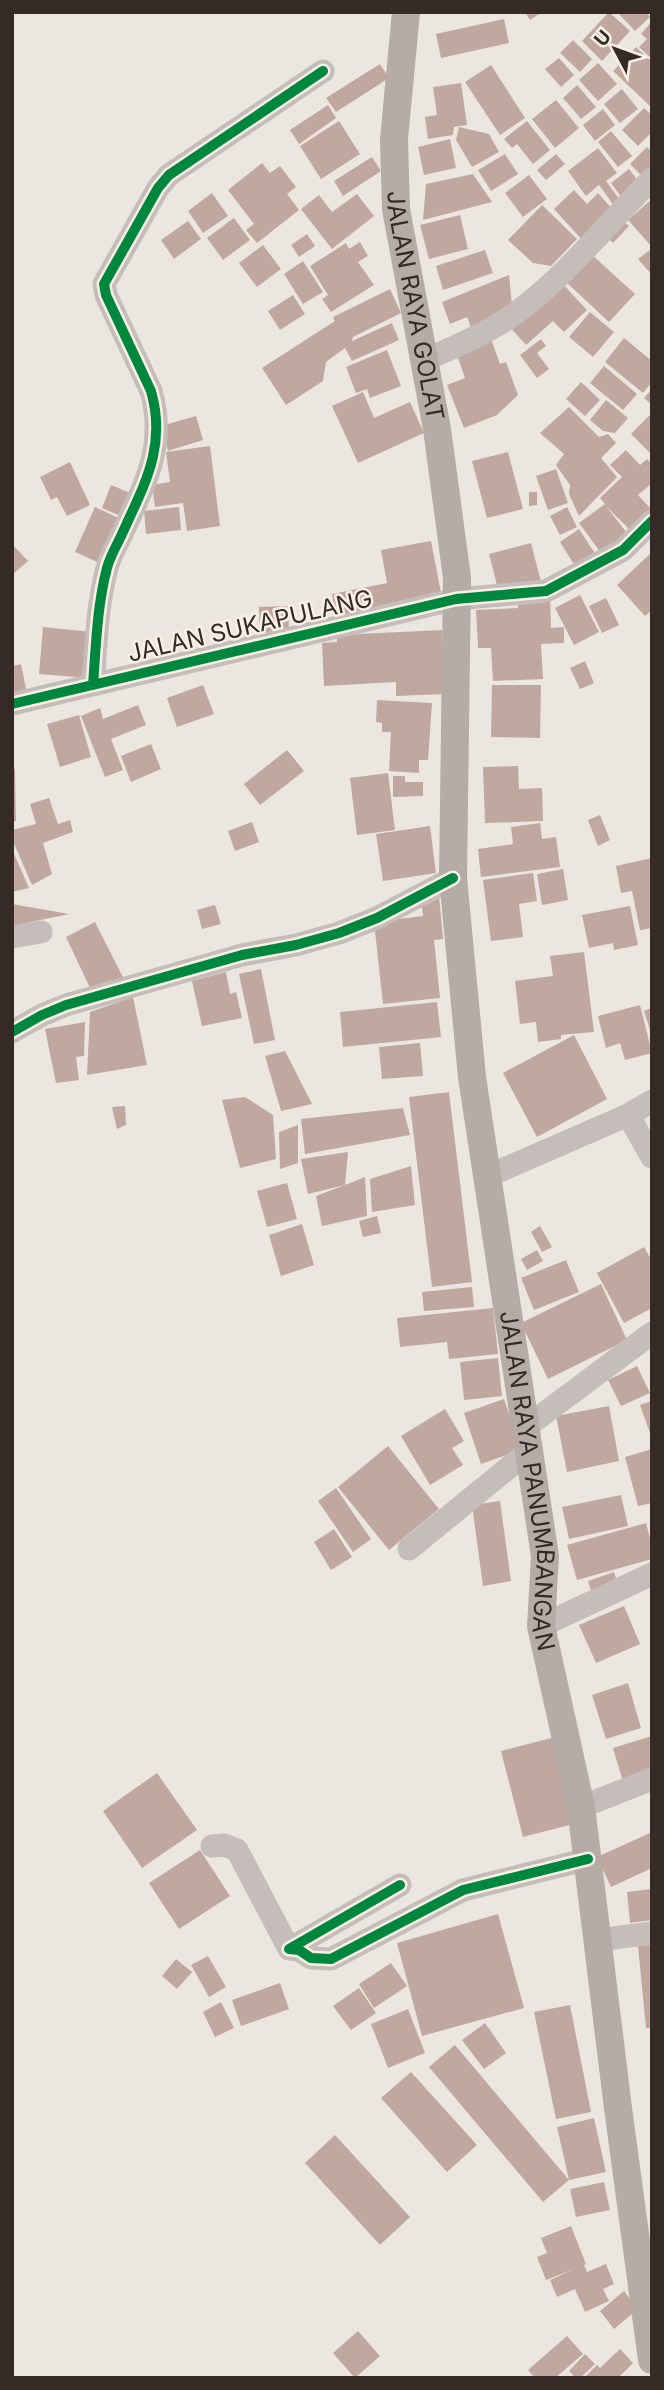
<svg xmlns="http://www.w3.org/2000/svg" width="664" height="2390" viewBox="0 0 664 2390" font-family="Inter,sans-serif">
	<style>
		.building { fill: #c0a8a1 }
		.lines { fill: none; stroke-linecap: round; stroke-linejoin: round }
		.minor { stroke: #c5bdb9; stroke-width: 23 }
		.major { stroke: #b5aca8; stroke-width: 28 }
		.cycleway-casing { stroke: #faefe7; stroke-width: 15 }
		.cycleway { stroke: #00873e; stroke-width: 10 }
		.labels { text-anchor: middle; stroke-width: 5; stroke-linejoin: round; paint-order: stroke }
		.street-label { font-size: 24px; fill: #362a27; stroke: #faefe7 }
	</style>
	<rect width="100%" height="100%" fill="#ece6e0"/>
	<path class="building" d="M525,12H542L530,20Z
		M609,12L630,31L602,61L582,41Z
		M617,12H646L650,17L635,31Z
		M504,19L509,43L441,58L436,34Z
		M652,21V59L639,47L647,39L641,34Z
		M573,40L592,59L580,72L560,53Z
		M636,47L652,62V108L613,71Z
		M559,58L574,75L561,87L545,69Z
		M598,63L617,84L598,101L579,80Z
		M380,64L389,78L336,112L326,98Z
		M491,65L525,118L500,135L465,82Z
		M461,83L467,125L454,127L453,135L428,139L425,117L437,115L433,87Z
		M577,85L596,107L581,119L563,98Z
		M622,89L638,109L620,123L604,104Z
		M556,100L579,128L555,148L532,119Z
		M328,105L336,118L299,144L290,130Z
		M644,108L652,115V132L638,146L622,130Z
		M603,109L615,125L595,141L583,125Z
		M339,121L360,154L321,179L300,146Z
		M527,121L550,150L533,164L517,144L512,148L504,139Z
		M459,127L489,134L499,152L472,167L456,140Z
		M611,131L632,156L618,167L598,142Z
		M450,139L456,168L424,175L418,147Z
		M647,147L652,152V171L644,178L630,164Z
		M598,148L617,173L606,181L619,199L615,207L599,185L586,196L568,171Z
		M505,154L518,174L491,191L478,170Z
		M556,154L565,164L546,180L537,170Z
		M372,157L381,171L343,196L334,181Z
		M262,163L270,173L280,166L296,187L287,194L299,210L257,243L246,230L254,224L228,190Z
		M629,169L641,185L623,199L611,183Z
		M473,174L492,202L423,220L426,184Z
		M529,175L547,199L523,217L505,193Z
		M574,190L587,204L598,193L616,213L584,242L554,209Z
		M212,193L228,216L203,233L188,211Z
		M357,194L374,216L332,249L301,209L319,195L332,212Z
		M652,199V247L628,220Z
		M542,205L577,239L551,266L533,263L508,240Z
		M460,215L468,249L429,259L420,225Z
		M234,218L250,240L223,260L207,238Z
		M621,219L629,226L613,243L606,236Z
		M188,221L201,239L174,259L161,240Z
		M307,234L315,246L299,257L291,245Z
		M360,242L368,256L358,262L374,285L331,312L322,299L328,295L310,266L346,243L349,249Z
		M263,245L281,269L257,287L239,263Z
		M485,250L493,273L443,290L436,266Z
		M650,250L652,252V275L638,259Z
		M591,254L635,294L609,322L565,281Z
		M303,261L323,292L303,304L284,274Z
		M509,275L512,306L494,314L496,320L472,330L467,317L450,324L442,302Z
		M557,278L587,310L564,332L553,321L526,345L508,325Z
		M390,289L401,313L353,337L352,341L392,323L399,340L352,361L345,348L326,362L323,381L286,405L262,368L335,321L333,317Z
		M293,295L305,314L280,330L268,311Z
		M590,312L614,332L593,357L569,337Z
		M624,338L652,361V382L643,393L605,362Z
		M491,339L500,364L506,362L518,395L497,415L464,428L447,385L465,378L456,352Z
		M541,339L546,346L537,353L549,369L537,378L520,355Z
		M387,350L401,386L370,398L367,389L356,393L346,367Z
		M604,366L637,394L623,410L590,383Z
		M581,382L600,400L585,416L566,399Z
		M652,389V405L644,398Z
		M363,392L374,418L410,402L424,433L358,463L332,406Z
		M606,400L628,418L615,433L603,431L590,420Z
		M569,407L599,437L608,434L616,443L601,458L617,477L579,516L569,494L570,485L556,465L564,454L540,433Z
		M652,413V455L631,434Z
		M196,416L203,440L168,451L161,426Z
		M210,446L220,526L187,531L183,503L155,507L152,485L170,482L166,452Z
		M626,450L640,465L647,459L652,464V483L638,495L651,509L629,529L606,506L627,533L601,553L579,523L605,504L600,498L622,477L610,465Z
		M508,452L523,509L487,518L472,461Z
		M70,462L90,505L67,516L57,497L51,500L40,477Z
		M556,469L568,503L548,510L536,476Z
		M111,485L135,495L125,518L102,508Z
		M529,492H537V505L529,506Z
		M95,507L123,520L104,565L75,552Z
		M179,507L181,530L146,534L144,511Z
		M567,507L577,527L560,535L550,516Z
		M579,529L598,558L578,571L560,542Z
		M431,541L442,598L336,618L332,594L387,583L381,550Z
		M531,543L541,582L499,593L489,554Z
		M12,544L28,561L12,575Z
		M652,552V610L645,616L617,585Z
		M580,595L599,632L574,645L555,608Z
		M550,596L551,628L564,627V643L541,644L543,679L493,681L491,648H478L476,610L518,608V597Z
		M606,598L619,625L602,633L589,606Z
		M288,606L289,634L260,635L259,607Z
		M43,627L93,632L89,678L39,674Z
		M442,630L444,694L396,696V682L324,686L322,643L337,642V635Z
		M585,661L594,683L580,689L570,668Z
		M21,664L27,694L12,697V666Z
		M203,685L214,714L177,727L167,698Z
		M492,685H541L540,738L491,737Z
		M377,700L432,703L428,760H419V773L389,771L391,732H382V723L376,722Z
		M138,705L146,725L111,739L123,770L105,777L81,716L100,708L103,719Z
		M79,715L91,757L60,767L47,724Z
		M151,744L161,769L131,782L121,756Z
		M287,750L304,771L260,805L244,784Z
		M518,766L519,789L542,788L543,821L485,823L483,767Z
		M12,767L15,769L16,821L12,822Z
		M388,773L395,830L357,835L350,778Z
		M393,776H405V782H423V796L393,797Z
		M49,798L58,824L70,820L73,832L43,843L52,874L32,885L12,839V830L36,824L30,804Z
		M600,815L610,840L598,846L588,820Z
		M252,822L259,842L235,851L228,831Z
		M540,823L542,839L556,837L560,867L481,877L478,849L513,844L511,827Z
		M430,826L436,873L383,881L376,834Z
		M12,849L29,888L12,892Z
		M652,858V928L640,930L632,891L621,893L616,866Z
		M563,869L568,900L542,905L537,874Z
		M533,873L537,901L519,904L523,937L491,941L483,880Z
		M439,896L443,939L434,940L440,998L383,1004L374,922L423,916L421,898Z
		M12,904L69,914L12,926Z
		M215,905L221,924L202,929L197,910Z
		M630,906L638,945L614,950L613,943L589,948L582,915Z
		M95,922L126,983L91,990L66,937Z
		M584,952L594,1032L561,1035V1039L538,1042L536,1022L520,1024L515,981L553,976L550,956Z
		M261,969L275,1040L254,1044L239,974Z
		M226,972L230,994L236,992L242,1018L202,1026L192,981Z
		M133,997L147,1065L87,1075L90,1012Z
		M437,1002L441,1037L343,1047L340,1012Z
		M640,1005L652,1053L625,1060L620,1043L606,1048L598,1016Z
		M652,1008V1033H651L644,1011Z
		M85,1022L84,1056L76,1057L79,1080L56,1083L45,1029Z
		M574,1035L607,1099L537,1137L503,1073Z
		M420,1043L423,1076L382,1079L379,1047Z
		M285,1051L312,1104L281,1111L265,1056Z
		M449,1092L472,1282L432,1287L409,1097Z
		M245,1097L273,1115L276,1159L240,1168L222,1100Z
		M125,1106L126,1125L117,1129L112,1107Z
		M403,1108L410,1135L305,1154L301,1119Z
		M298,1125V1163L280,1169L279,1132Z
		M348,1152L345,1185L365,1177L367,1216L322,1226L316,1196L345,1185L308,1194L301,1159Z
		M411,1166L415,1205L372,1212L370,1179Z
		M287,1183L297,1219L267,1227L257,1191Z
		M377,1216L381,1233L363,1237L359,1221Z
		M302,1224L314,1265L281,1276L269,1235Z
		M540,1226L552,1247L542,1252L531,1232Z
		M644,1247L652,1261V1308L624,1323L597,1273Z
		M537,1250L543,1261L527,1270L521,1259Z
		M566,1260L579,1292L534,1310L521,1278Z
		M601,1284L627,1340L548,1379L521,1323Z
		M472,1287L474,1307L424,1311L422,1292Z
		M493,1308L498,1354L449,1359L447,1342L400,1347L397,1318Z
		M498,1358L502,1396L464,1400L460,1362Z
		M637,1366L650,1393L621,1406L608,1380Z
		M504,1399L521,1450L481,1464L464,1413Z
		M652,1401V1436H651L640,1405Z
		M609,1406L619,1461L567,1472L556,1416Z
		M445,1409L464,1441L452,1448L463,1465L430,1485L401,1436Z
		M388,1446L439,1509L389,1550L338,1487Z
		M652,1449V1503L638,1506L625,1457Z
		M336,1488L371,1539L353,1552L318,1501Z
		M621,1495L628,1526L569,1539L562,1507Z
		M500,1501L511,1581L483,1586L472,1505Z
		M646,1523L652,1546V1559L577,1580L567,1545Z
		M334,1529L352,1557L331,1570L314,1542Z
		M614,1572L619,1588L593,1597L588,1581Z
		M624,1606L640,1644L596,1663L579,1625Z
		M628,1683L641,1728L606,1739L592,1695Z
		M652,1736V1776L624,1785L613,1748Z
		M555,1737L577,1823L523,1837L501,1751Z
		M157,1773L197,1830L142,1868L103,1811Z
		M652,1832V1868L611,1887L597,1857Z
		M200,1850L230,1896L179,1929L149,1883Z
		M652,1889V1920L630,1923L627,1892Z
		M498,1914L524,2008L422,2036L397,1943Z
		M652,1945V2028H646L638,1946Z
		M208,1956L226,1987L209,1997L191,1965Z
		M176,1959L192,1972L177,1989L162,1976Z
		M391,1963L407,1986L374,2008L359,1984Z
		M280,1983L289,2009L241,2026L232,2000Z
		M359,1988L376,2013L351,2030L333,2006Z
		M221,2002L234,2028L215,2037L203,2012Z
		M570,2005L591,2112L556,2119L534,2012Z
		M408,2009L425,2053L388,2068L371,2024Z
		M485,2023L506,2053L484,2069L462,2040Z
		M455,2045L569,2180L557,2127L594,2118L606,2172L569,2180L543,2202L429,2067Z
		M411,2072L477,2145L447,2172L381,2098Z
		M335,2135L410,2217L380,2245L305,2163Z
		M604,2182L610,2210L576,2217L570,2189Z
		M571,2226L586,2264L584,2265L587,2272L606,2264L614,2284L603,2289L609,2301L585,2312L575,2289L557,2297L550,2280L574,2269L546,2280L537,2257L547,2253L541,2238Z
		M624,2291L638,2309L614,2329L600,2311Z
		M358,2331L380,2356L355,2378L333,2353Z
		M567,2336L583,2354L555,2378H535L528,2370Z
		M620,2349L633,2363L618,2378H584L597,2365L600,2368Z
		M585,2354L595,2364L580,2378H576L569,2371Z"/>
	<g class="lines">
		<path class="minor" d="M425,360C454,347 484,335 510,317C565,279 605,225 652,179
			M93,685C96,646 97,606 107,568C110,556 117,545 122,534C144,485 167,447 151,391L106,295L104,284L158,188L169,175L323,71
			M12,704L456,599L546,591L623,550L652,521
			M12,937L41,932
			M12,1032L42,1015L66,1005L242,955L296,945L339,933L377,918L453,878
			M628,1115L652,1157
			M488,1176L628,1115L652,1101
			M526,1427L652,1333
			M409,1549L529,1451
			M541,1626L652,1574
			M581,1807L652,1779
			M212,1846L224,1845L237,1850L289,1949
			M400,1885L289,1949L299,1950L311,1958L331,1959L463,1890L588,1859
			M598,1940L652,1933"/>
		<path class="major" id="s1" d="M406,12L394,139L396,209L437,429L457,578L453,878L472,1077L545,1556L541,1626L581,1807L618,2108L652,2360"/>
		<defs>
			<path id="cycleway" d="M93,685C96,646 97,606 107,568C110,556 117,545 122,534C144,485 167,447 151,391L106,295L104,284L158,188L169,175L323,71
				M12,704L456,599L546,591L623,550L652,521
				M12,1032L42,1015L66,1005L242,955L296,945L339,933L377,918L453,878
				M400,1885L289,1949L299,1950L311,1958L331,1959L463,1890L588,1859"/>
		</defs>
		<use href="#cycleway" class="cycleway-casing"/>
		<use href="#cycleway" class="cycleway"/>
	</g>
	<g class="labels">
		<g class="street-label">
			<text dy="8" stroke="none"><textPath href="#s1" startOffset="296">JALAN RAYA GOLAT</textPath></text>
			<text transform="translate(250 626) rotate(-13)" y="8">JALAN SUKAPULANG</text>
			<text dy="8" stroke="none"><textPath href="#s1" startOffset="1480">JALAN RAYA PANUMBANGAN</textPath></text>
		</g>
	</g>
	<rect width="664" height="2390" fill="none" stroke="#362a27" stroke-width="28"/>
	<g transform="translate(615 49) rotate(311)" stroke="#faefe7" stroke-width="5" paint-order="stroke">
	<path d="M0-5L12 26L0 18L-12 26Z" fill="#362a27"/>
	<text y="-10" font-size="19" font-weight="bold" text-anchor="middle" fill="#362a27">U</text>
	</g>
</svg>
